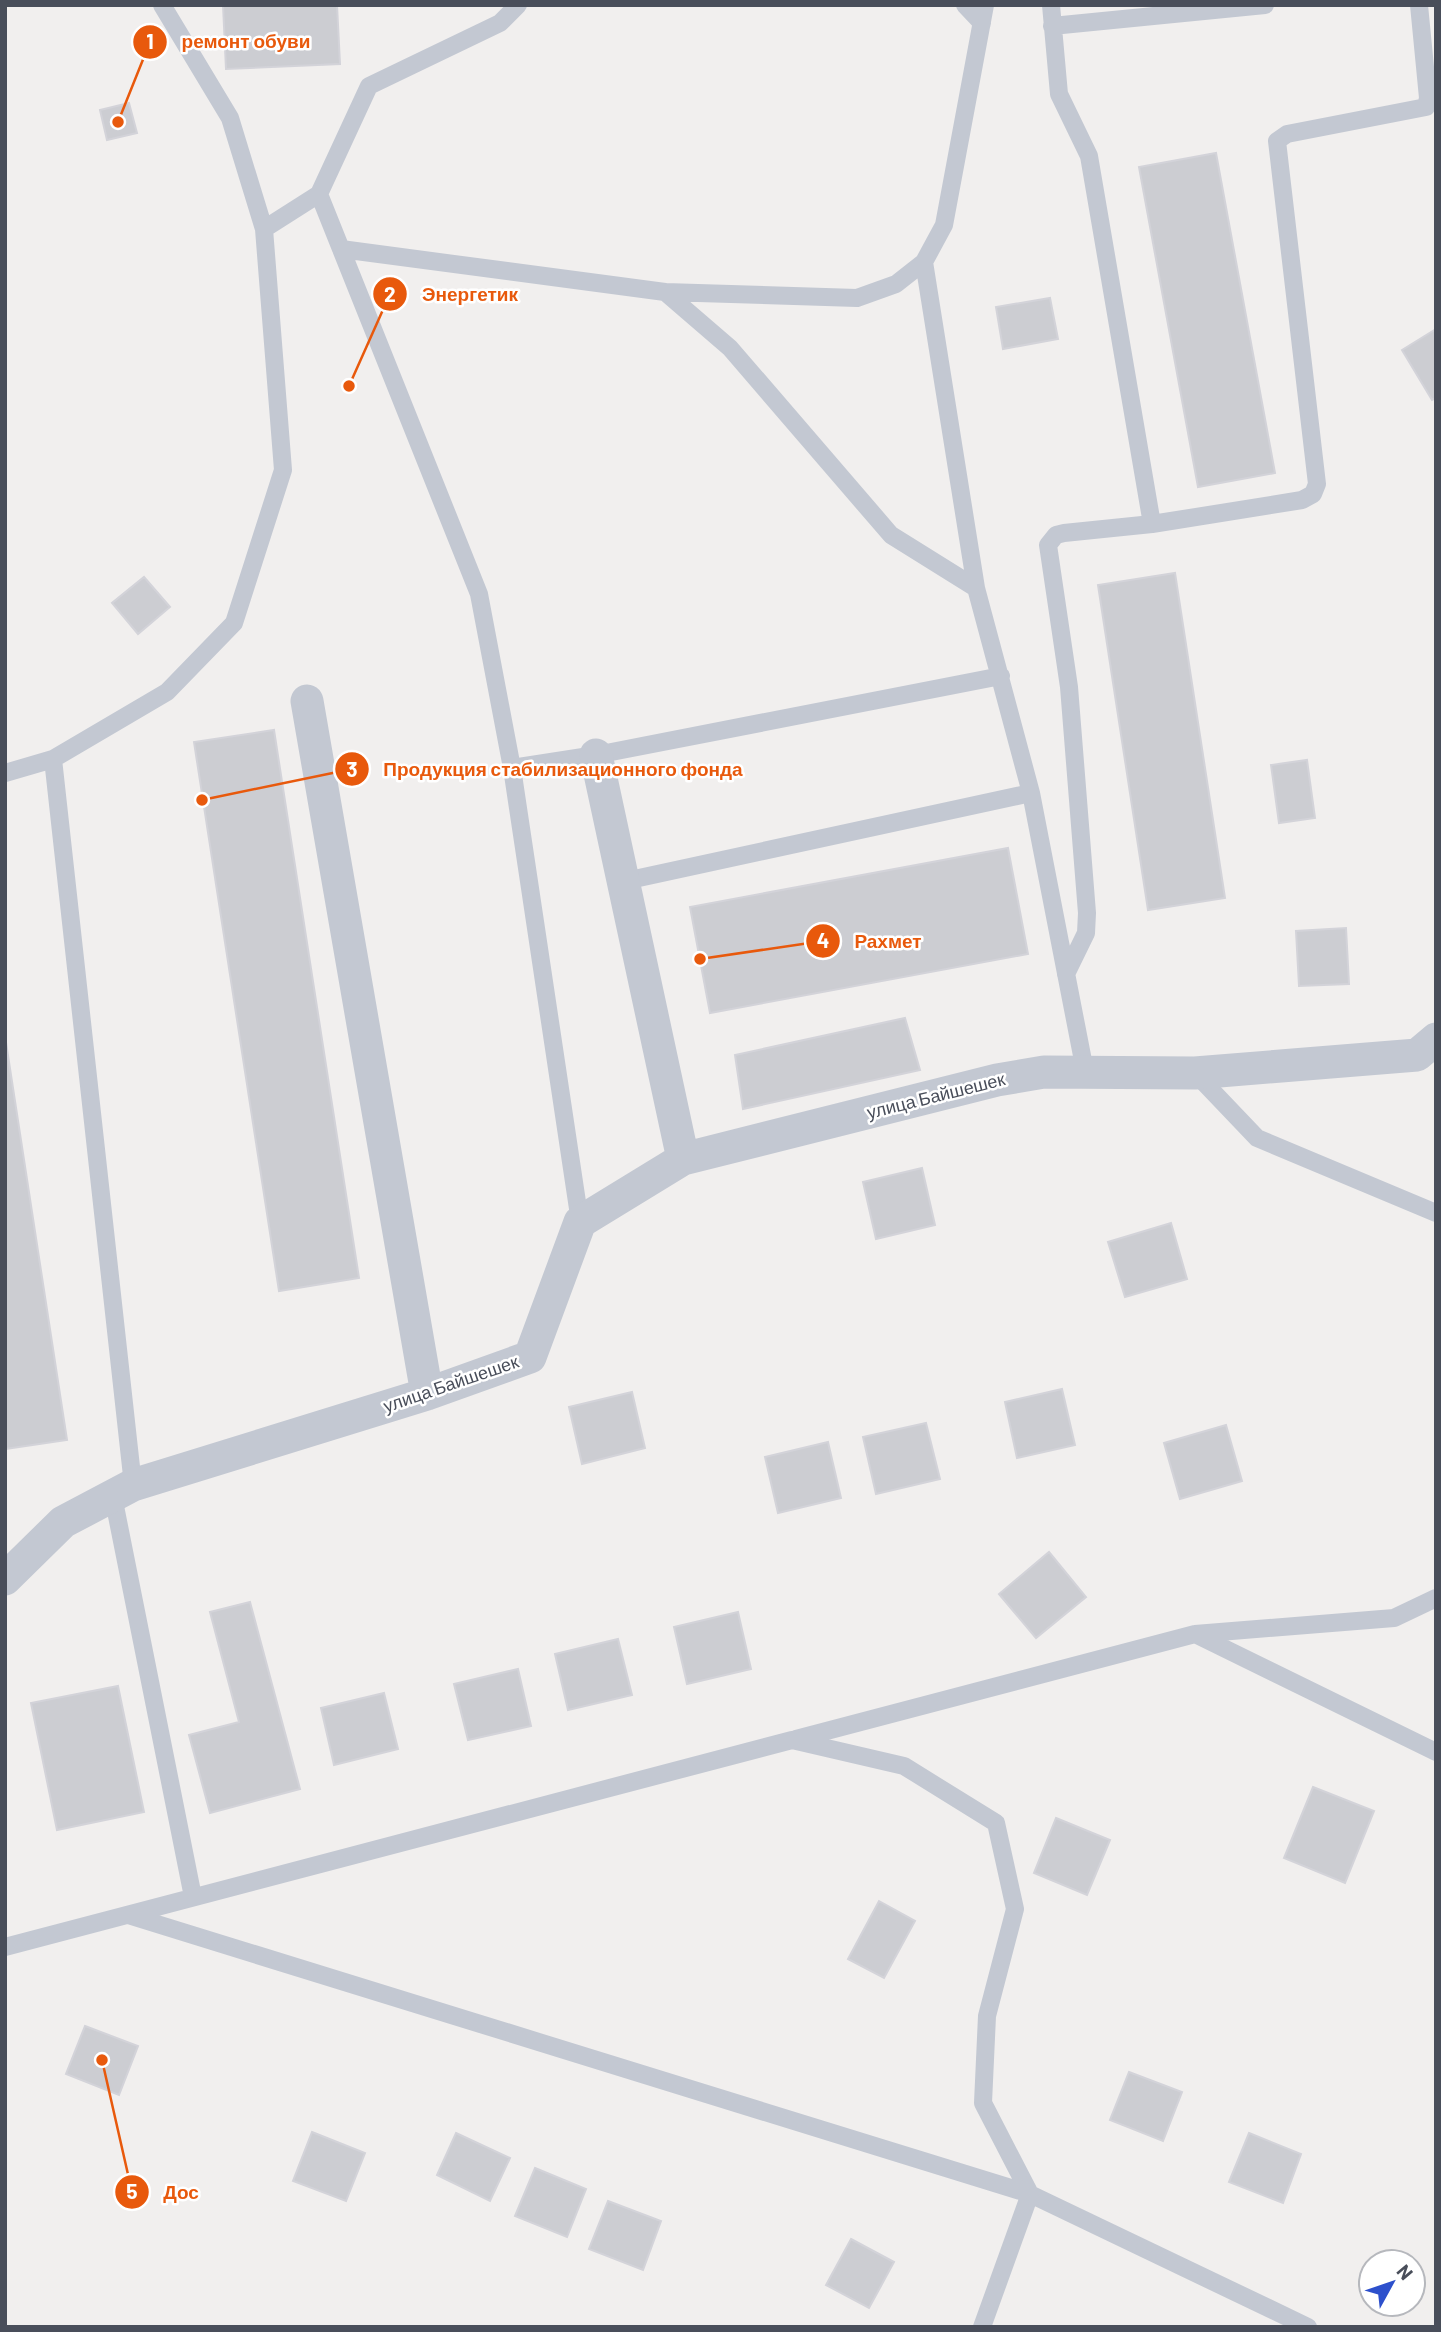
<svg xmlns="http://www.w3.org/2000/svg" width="1441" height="2332" viewBox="0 0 1441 2332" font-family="Barlow,sans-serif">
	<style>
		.building { fill: #cccdd2; stroke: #d3d3d9; stroke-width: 2 }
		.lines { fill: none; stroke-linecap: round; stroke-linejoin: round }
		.lane { stroke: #c3c8d2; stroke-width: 18 }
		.street { stroke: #c3c8d2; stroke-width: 33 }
		.labels { text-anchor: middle; stroke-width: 5; stroke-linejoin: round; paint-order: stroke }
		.street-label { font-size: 18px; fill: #494e5a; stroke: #fff }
		.leader { fill: none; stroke: #e8590c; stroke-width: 2.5 }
		.callout-dot { fill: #e8590c; stroke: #fff; stroke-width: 2.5 }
		.mark-label { font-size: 21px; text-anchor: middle; font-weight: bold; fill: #fff }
		.callout-label { font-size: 19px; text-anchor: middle; font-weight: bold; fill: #e8590c; stroke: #fff; stroke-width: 5; stroke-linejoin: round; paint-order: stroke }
	</style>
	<rect width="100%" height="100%" fill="#f1efee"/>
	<path class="building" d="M223,5H337L340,64L226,69Z
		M129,103L137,133L107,140L100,110Z
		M1216,153L1275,473L1198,487L1139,167Z
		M1050,298L1058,339L1003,349L996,307Z
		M1436,329V398L1432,400L1402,350Z
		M1175,573L1225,898L1148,910L1098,585Z
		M144,577L170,607L138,634L112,603Z
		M274,730L359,1278L279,1291L194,742Z
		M1307,760L1315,818L1279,823L1271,765Z
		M1008,848L1028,954L710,1013L690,907Z
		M1346,928L1349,984L1299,986L1296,931Z
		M905,1018L920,1070L743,1109L735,1055Z
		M5,1036L67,1440L5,1449Z
		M922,1168L935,1225L876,1239L863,1182Z
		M1171,1223L1187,1279L1125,1297L1108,1242Z
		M1062,1389L1075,1445L1017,1458L1005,1402Z
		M632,1392L645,1448L582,1464L569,1407Z
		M926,1423L940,1479L876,1494L863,1437Z
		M1226,1425L1242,1481L1180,1499L1164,1443Z
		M828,1442L841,1498L778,1513L765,1457Z
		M1049,1552L1086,1597L1036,1638L999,1594Z
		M250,1602L300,1789L210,1813L189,1735L239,1722L210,1612Z
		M738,1612L751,1669L687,1684L674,1627Z
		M618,1639L632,1695L568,1710L555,1654Z
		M518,1669L531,1726L468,1740L454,1684Z
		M118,1686L144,1812L57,1830L31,1703Z
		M384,1693L398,1749L334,1765L321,1708Z
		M1313,1787L1374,1811L1345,1883L1284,1858Z
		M1056,1818L1110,1840L1087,1895L1034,1873Z
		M879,1901L915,1921L884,1978L848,1959Z
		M85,2026L138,2046L119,2095L66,2074Z
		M1129,2072L1182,2092L1163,2141L1110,2120Z
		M312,2132L365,2153L346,2201L293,2181Z
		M456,2133L510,2158L490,2201L437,2175Z
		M1249,2133L1301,2154L1283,2203L1229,2182Z
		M535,2168L586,2189L567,2237L515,2216Z
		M608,2201L661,2221L643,2270L589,2249Z
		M851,2239L894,2262L869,2308L826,2285Z"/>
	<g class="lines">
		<path class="lane" d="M965,5L982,23
			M985,5L944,225L924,262L976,588L1031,793L1085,1071
			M1051,5L1059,94L1089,156L1152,524L1064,533L1056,535L1048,545L1069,687L1087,913L1086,933L1066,974
			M1052,26L1265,5
			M319,194L479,594L512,768L580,1222
			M264,229L319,194L369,86L500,23L518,5
			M341,249L665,292L730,348L891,535L976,588
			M665,292L857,298L896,284L924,262
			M1152,524L1302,500L1313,494L1317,484L1277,141L1287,134L1426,107L1428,98L1419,5
			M53,759L133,1485
			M512,768L596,755L1001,676
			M5,773L53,759L167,692L234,623L283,470L264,229L230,118L162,5
			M625,881L1031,793
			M1195,1073L1257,1138L1436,1213
			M113,1496L193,1897
			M1195,1634L1394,1618L1436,1598
			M796,1739L1195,1634L1436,1752
			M128,1915L1030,2194
			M5,1947L792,1740L904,1766L996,1823L1015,1909L987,2016L983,2103L1030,2194
			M982,2327L1030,2194L1308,2327"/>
		<path class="street" d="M307,701L427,1394
			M596,755L683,1159
			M5,1579L63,1522L133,1485L427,1394L530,1357L580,1222L683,1159L997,1080L1044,1072L1195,1073L1417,1055L1436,1039"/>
	</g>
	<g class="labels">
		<g class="street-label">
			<text transform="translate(936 1096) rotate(-14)" y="6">улица Байшешек</text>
			<text transform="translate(451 1384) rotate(-19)" y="6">улица Байшешек</text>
		</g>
	</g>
	<path class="leader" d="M118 122L150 42M349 386L390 294M202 800L352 769M700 959L823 941M102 2060L132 2192"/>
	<g class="callout-dot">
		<circle cx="118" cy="122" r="7"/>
		<circle cx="349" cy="386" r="7"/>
		<circle cx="202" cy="800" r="7"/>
		<circle cx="700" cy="959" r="7"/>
		<circle cx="102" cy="2060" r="7"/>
		<circle cx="150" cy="42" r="18"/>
		<circle cx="390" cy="294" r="18"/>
		<circle cx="352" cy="769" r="18"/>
		<circle cx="823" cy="941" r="18"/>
		<circle cx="132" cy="2192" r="18"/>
	</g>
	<g class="mark-label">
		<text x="150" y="49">1</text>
		<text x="390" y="302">2</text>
		<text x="352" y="777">3</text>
		<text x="823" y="948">4</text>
		<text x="132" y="2199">5</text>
	</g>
	<g class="callout-label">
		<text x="246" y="48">ремонт обуви</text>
		<text x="470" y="301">Энергетик</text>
		<text x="563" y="776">Продукция стабилизационного фонда</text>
		<text x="888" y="948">Рахмет</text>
		<text x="181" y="2199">Дос</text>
	</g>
	<rect width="1441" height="2332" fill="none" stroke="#494e5a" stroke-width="14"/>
	<g transform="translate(1392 2283) rotate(50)"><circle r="33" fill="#ffffff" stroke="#b6b8bd" stroke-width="2"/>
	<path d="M0-5L12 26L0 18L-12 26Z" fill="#2d50cc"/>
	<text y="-10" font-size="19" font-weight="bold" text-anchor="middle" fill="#494e5a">N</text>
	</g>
</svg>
